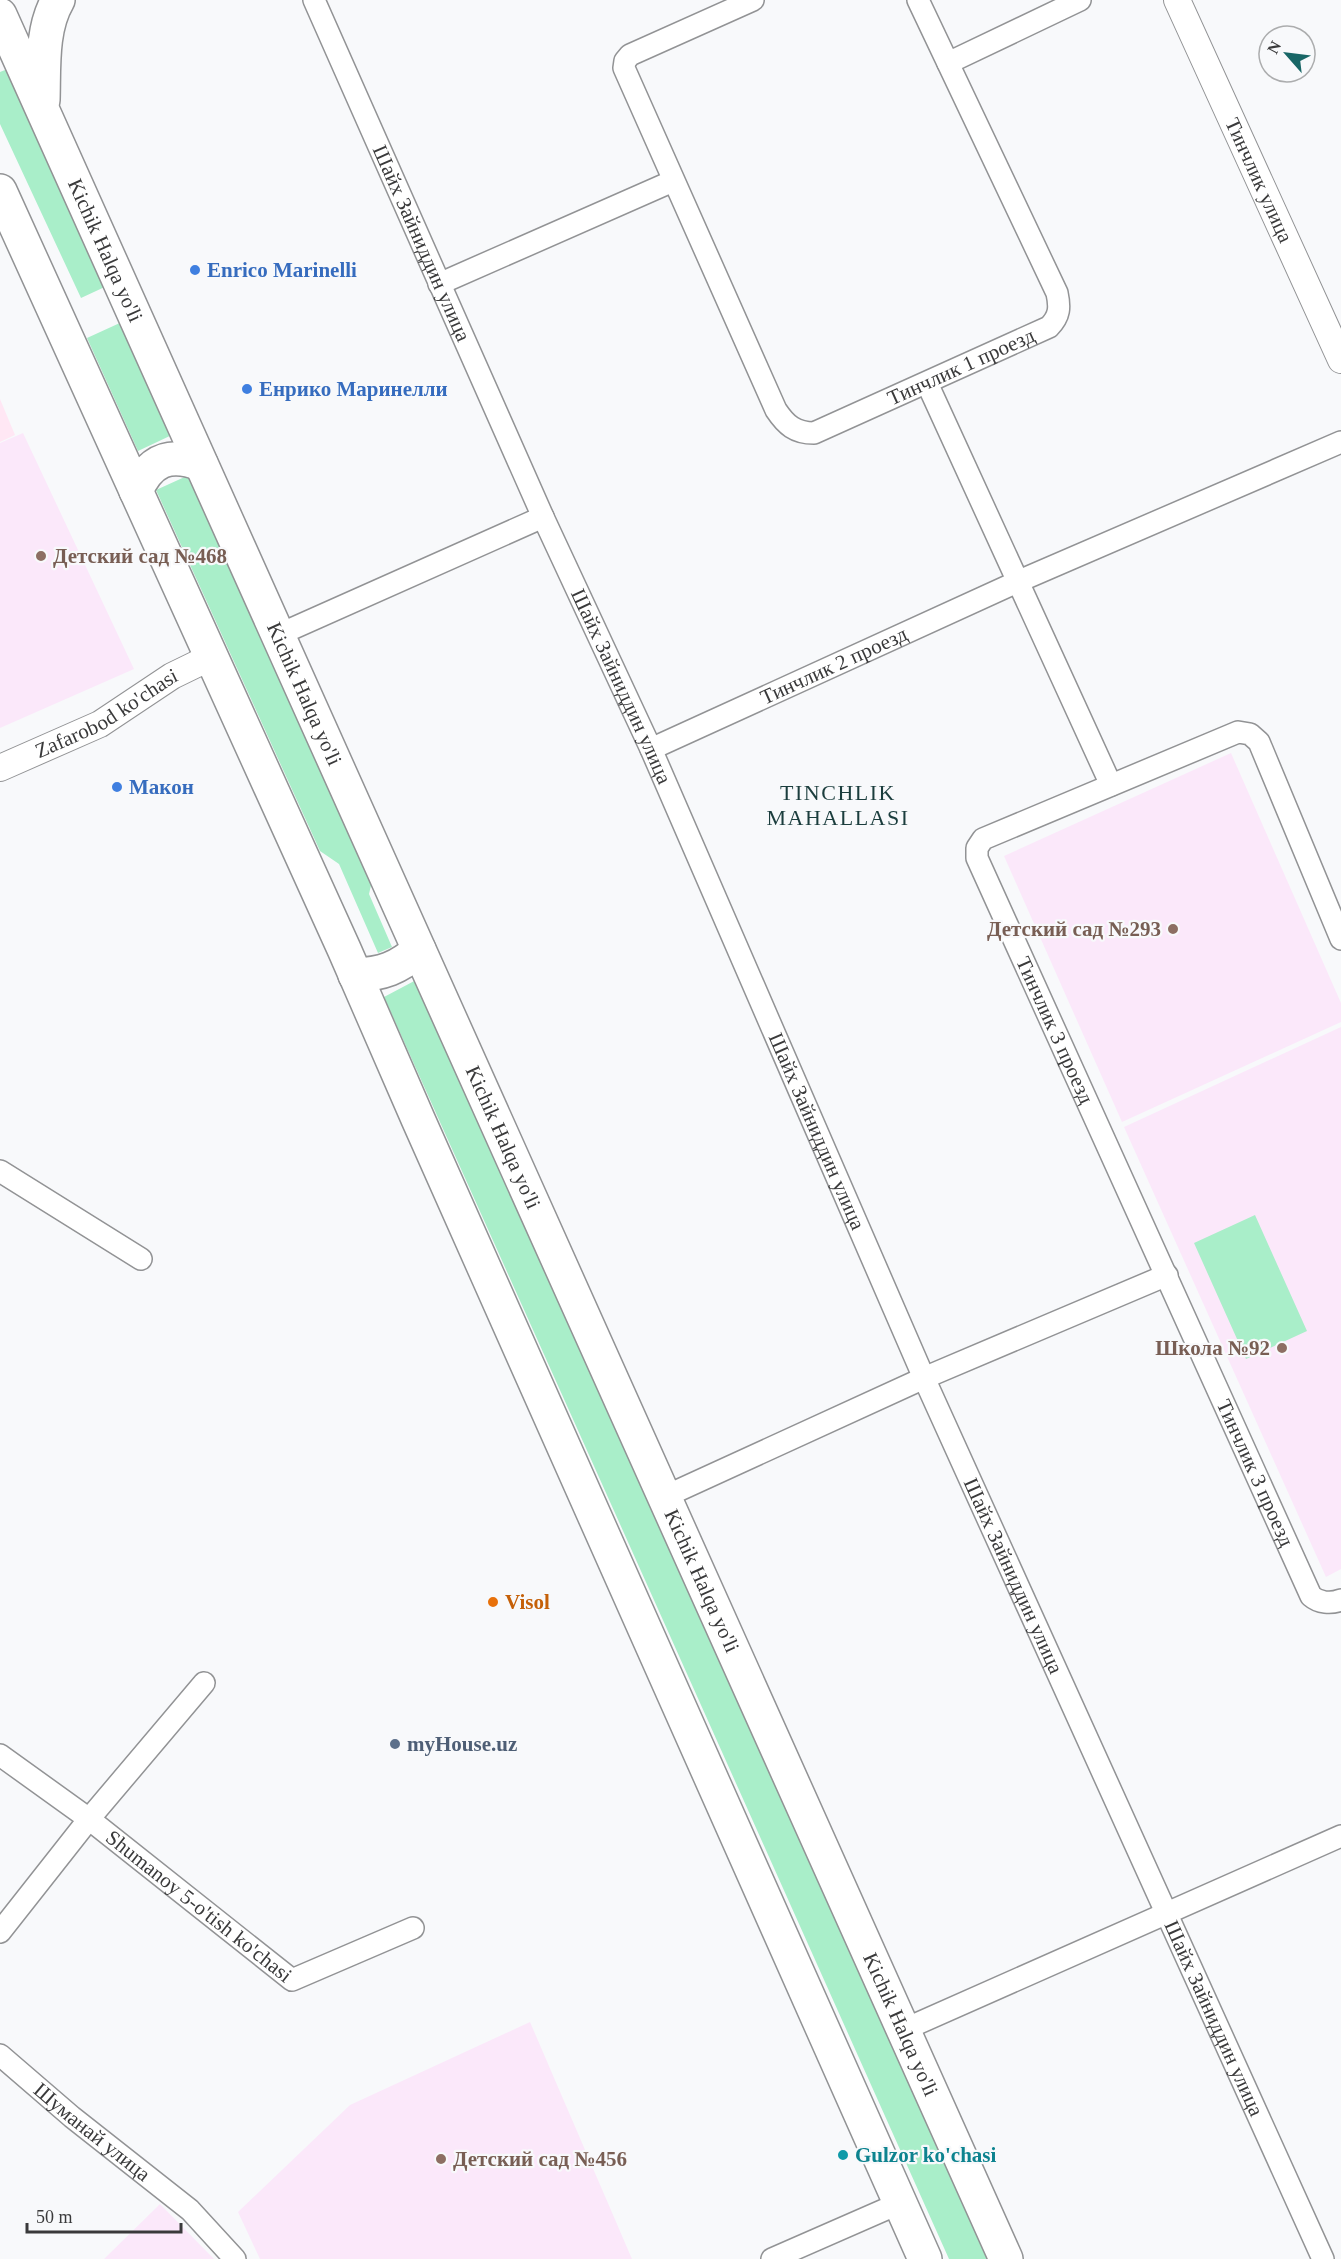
<svg xmlns="http://www.w3.org/2000/svg" width="1341" height="2259" viewBox="0 0 1341 2259" font-family="'Times New Roman',serif">
	<style>
		.industrial { fill: #ffe7f4 }
		.education { fill: #fbe8fa }
		.green { fill: #a9eec9 }
		.lines { fill: none; stroke-linecap: round; stroke-linejoin: round }
		.minor-casing { stroke: #929395; stroke-width: 24 }
		.tertiary-casing { stroke: #929395; stroke-width: 28 }
		.trunk-casing { stroke: #929395; stroke-width: 36 }
		.minor { stroke: #fff; stroke-width: 21 }
		.tertiary { stroke: #fff; stroke-width: 26 }
		.trunk { stroke: #fff; stroke-width: 33 }
		.shop-dot { fill: #3f7fe0; stroke: #f8f9fb; stroke-width: 2 }
		.education-dot { fill: #8d6e63; stroke: #f8f9fb; stroke-width: 2 }
		.food-dot { fill: #e8710a; stroke: #f8f9fb; stroke-width: 2 }
		.service-dot { fill: #5c6f8a; stroke: #f8f9fb; stroke-width: 2 }
		.culture-dot { fill: #0f9aa8; stroke: #f8f9fb; stroke-width: 2 }
		.labels { text-anchor: middle; stroke-width: 4.5; stroke-linejoin: round; paint-order: stroke }
		.street-label { font-size: 21px; fill: #3a3a3b; stroke: #f8f9fb }
		.shop-label { font-size: 21px; font-weight: bold; fill: #366cbe; stroke: #f8f9fb; text-anchor: start }
		.education-label { font-size: 21px; font-weight: bold; fill: #785e54; stroke: #f8f9fb; text-anchor: start }
		.food-label { font-size: 21px; font-weight: bold; fill: #c56008; stroke: #f8f9fb; text-anchor: start }
		.service-label { font-size: 21px; font-weight: bold; fill: #4e5e75; stroke: #f8f9fb; text-anchor: start }
		.culture-label { font-size: 21px; font-weight: bold; fill: #0d838f; stroke: #f8f9fb; text-anchor: start }
		.neighbourhood-label { font-size: 22px; letter-spacing: 1.5px; fill: #1b3d3d; stroke: #f8f9fb }
	</style>
	<rect width="100%" height="100%" fill="#f8f9fb"/>
	<path class="industrial" d="M0,399L15,435L0,442Z"/>
	<path class="education" d="M23,433L134,669L0,728V443Z
		M1231,753L1341,1003V1022L1122,1122L1004,856Z
		M1341,1027V1569L1326,1577L1124,1127Z
		M530,2022L632,2259H260L238,2212L350,2105Z
		M160,2204L214,2259H104Z"/>
	<path class="green" d="M10,68L109,285L81,298L0,124V72Z
		M122,322L174,434L138,451L87,338Z
		M189,475L373,877L369,894L392,947L378,953L339,864L320,851L156,490Z
		M418,979L988,2259H949L384,997Z
		M1255,1215L1307,1331L1246,1359L1194,1243Z"/>
	<g class="lines">
		<defs>
			<g id="minor">
				<path id="s1" d="M314,0L543,517L651,749L924,1378L1323,2259"/>
				<path id="s2" d="M753,0L630,55L625,61L624,68L776,410C786,425 795,433 814,433L1049,327C1060,316 1060,307 1057,293L918,0"/>
				<path d="M948,63L1080,0"/>
				<path d="M439,284L673,181"/>
				<path d="M927,383L1111,785"/>
				<path d="M278,635L543,517"/>
				<path id="s3" d="M651,749L1017,582L1341,442"/>
				<path id="s4" d="M1341,939L1259,742L1250,734L1238,732L983,839L977,848V858L1311,1596C1319,1603 1331,1604 1341,1600"/>
				<path d="M0,1171L141,1259"/>
				<path d="M664,1497L924,1378L1167,1275"/>
				<path id="s5" d="M0,1755L89,1819L292,1980L413,1928"/>
				<path d="M0,1932L89,1819L204,1683"/>
				<path d="M903,2030L1341,1836"/>
				<path id="s6" d="M0,2055L72,2117L190,2210L235,2259"/>
				<path d="M772,2259L900,2203"/>
			</g>
			<g id="tertiary">
				<path id="s7" d="M1177,0L1341,360"/>
				<path id="s8" d="M0,768L100,724L172,676L211,657"/>
			</g>
			<g id="trunk">
				<path id="s9" d="M0,15L1006,2259"/>
				<path d="M43,100C44,68 41,29 58,0"/>
				<path d="M0,191L344,949L418,1119L925,2259"/>
				<path d="M136,491C150,460 169,452 201,464"/>
				<path d="M355,975C383,974 398,968 419,950"/>
			</g>
		</defs>
		<use href="#minor" class="minor-casing"/>
		<use href="#tertiary" class="tertiary-casing"/>
		<use href="#trunk" class="trunk-casing"/>
		<use href="#minor" class="minor"/>
		<use href="#tertiary" class="tertiary"/>
		<use href="#trunk" class="trunk"/>
	</g>
	<g class="shop-dot">
		<circle cx="195" cy="270" r="6"/>
		<circle cx="247" cy="389" r="6"/>
		<circle cx="117" cy="787" r="6"/>
	</g>
	<g class="education-dot">
		<circle cx="41" cy="556" r="6"/>
		<circle cx="1173" cy="929" r="6"/>
		<circle cx="1282" cy="1348" r="6"/>
		<circle cx="441" cy="2159" r="6"/>
	</g>
	<circle class="food-dot" cx="493" cy="1602" r="6"/>
	<circle class="service-dot" cx="395" cy="1744" r="6"/>
	<circle class="culture-dot" cx="843" cy="2155" r="6"/>
	<g class="labels">
		<g class="street-label">
			<text dy="7" stroke="none"><textPath href="#s7" startOffset="198">Тинчлик улица</textPath></text>
			<text dy="7" stroke="none"><textPath href="#s1" startOffset="266">Шайх Зайниддин улица</textPath></text>
			<text dy="7" stroke="none"><textPath href="#s9" startOffset="258">Kichik Halqa yo'li</textPath></text>
			<text dy="7" stroke="none"><textPath href="#s2" startOffset="732">Тинчлик 1 проезд</textPath></text>
			<text dy="7" stroke="none"><textPath href="#s3" startOffset="201">Тинчлик 2 проезд</textPath></text>
			<text dy="7" stroke="none"><textPath href="#s1" startOffset="752">Шайх Зайниддин улица</textPath></text>
			<text dy="7" stroke="none"><textPath href="#s9" startOffset="744">Kichik Halqa yo'li</textPath></text>
			<text dy="7" stroke="none"><textPath href="#s8" startOffset="120">Zafarobod ko'chasi</textPath></text>
			<text dy="7" stroke="none"><textPath href="#s4" startOffset="724">Тинчлик 3 проезд</textPath></text>
			<text dy="7" stroke="none"><textPath href="#s1" startOffset="1238">Шайх Зайниддин улица</textPath></text>
			<text dy="7" stroke="none"><textPath href="#s9" startOffset="1230">Kichik Halqa yo'li</textPath></text>
			<text dy="7" stroke="none"><textPath href="#s4" startOffset="1210">Тинчлик 3 проезд</textPath></text>
			<text dy="7" stroke="none"><textPath href="#s1" startOffset="1724">Шайх Зайниддин улица</textPath></text>
			<text dy="7" stroke="none"><textPath href="#s9" startOffset="1716">Kichik Halqa yo'li</textPath></text>
			<text dy="7" stroke="none"><textPath href="#s5" startOffset="250">Shumanoy 5-o'tish ko'chasi</textPath></text>
			<text dy="7" stroke="none"><textPath href="#s1" startOffset="2210">Шайх Зайниддин улица</textPath></text>
			<text dy="7" stroke="none"><textPath href="#s9" startOffset="2202">Kichik Halqa yo'li</textPath></text>
			<text dy="7" stroke="none"><textPath href="#s6" startOffset="120">Шуманай улица</textPath></text>
		</g>
		<g class="shop-label">
			<text x="207" y="277">Enrico Marinelli</text>
			<text x="259" y="396">Енрико Маринелли</text>
			<text x="129" y="794">Макон</text>
		</g>
		<g class="education-label">
			<text x="53" y="563">Детский сад №468</text>
			<text x="1161" y="936" text-anchor="end">Детский сад №293</text>
			<text x="1270" y="1355" text-anchor="end">Школа №92</text>
			<text x="453" y="2166">Детский сад №456</text>
		</g>
		<g class="food-label">
			<text x="505" y="1609">Visol</text>
		</g>
		<g class="service-label">
			<text x="407" y="1751">myHouse.uz</text>
		</g>
		<g class="culture-label">
			<text x="855" y="2162">Gulzor ko'chasi</text>
		</g>
		<g class="neighbourhood-label">
			<text x="838" y="800">TINCHLIK<tspan x="838" dy="25">MAHALLASI</tspan></text>
		</g>
	</g>
	<g transform="translate(1287 54) rotate(298)"><circle r="28" fill="#f8f9fb" stroke="#acadae" stroke-width="1.5"/>
	<path d="M0-4.5L10 22L0 15L-10 22Z" fill="#186666"/>
	<text y="-9" font-size="16" font-weight="bold" text-anchor="middle" fill="#3a3a3b">N</text>
	</g>
	<path d="M27 2223v9h154v-9" fill="none" stroke="#3a3a3b" stroke-width="3"/>
	<text x="36" y="2223" font-size="18" fill="#3a3a3b" stroke="#f8f9fb" stroke-width="4.5" paint-order="stroke">50 m</text>
</svg>
